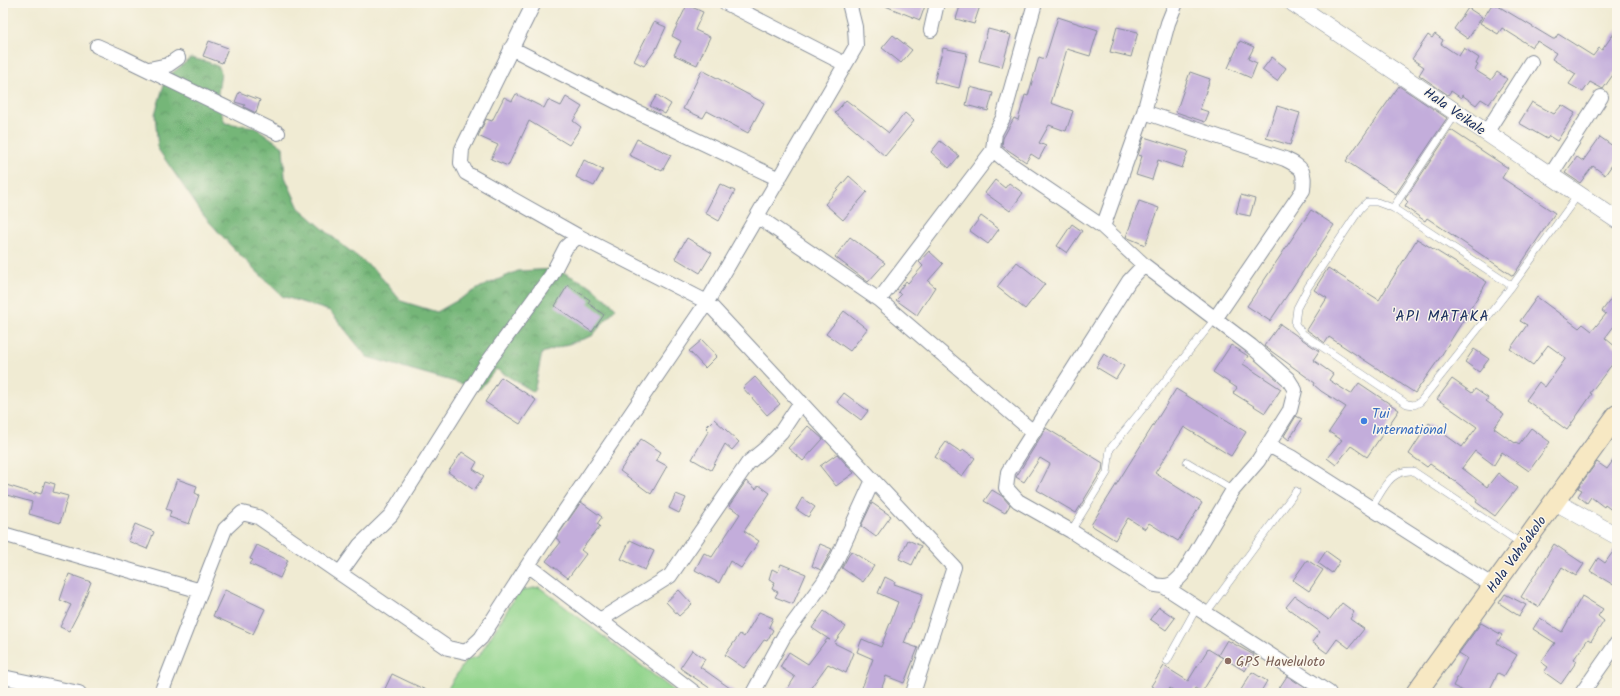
<svg xmlns="http://www.w3.org/2000/svg" width="1620" height="696" viewBox="0 0 1620 696" font-family="Kalam,sans-serif">
	<style>
		.forest { fill: url(#forest-crowns); stroke: #48726b }
		.pitch { fill: #92d48c; stroke: #568275 }
		.building { fill: #c3addb }
		.lines { fill: none; stroke-linecap: round; stroke-linejoin: round }
		.service-casing { stroke: #868d98; stroke-width: 8 }
		.minor-casing { stroke: #868d98; stroke-width: 16 }
		.tertiary-casing { stroke: #868d98; stroke-width: 18 }
		.secondary-casing { stroke: #868d98; stroke-width: 22 }
		.service { stroke: #fff; stroke-width: 7 }
		.minor { stroke: #fff; stroke-width: 14 }
		.tertiary { stroke: #fff; stroke-width: 17 }
		.secondary { stroke: #f7e8c3; stroke-width: 20 }
		.shop-dot { fill: #3f7fe0; stroke: #fbf7ec; stroke-width: 1.5 }
		.education-dot { fill: #8d6e63; stroke: #fbf7ec; stroke-width: 1.5 }
		.labels { text-anchor: middle; stroke-width: 3; stroke-linejoin: round; paint-order: stroke }
		.street-label { font-size: 14px; fill: #1b2f5e; stroke: #fbf7ec }
		.shop-label { font-size: 14px; fill: #366cbe; stroke: #fbf7ec; text-anchor: start }
		.education-label { font-size: 14px; fill: #785e54; stroke: #fbf7ec; text-anchor: start }
		.neighbourhood-label { font-size: 15px; letter-spacing: 1px; fill: #1b2f5e; stroke: #fbf7ec }
	</style>
	<defs>
		<pattern id="forest-crowns" width="20" height="18" patternUnits="userSpaceOnUse"><rect width="20" height="18" fill="#75b678"/><path d="M2 6a3 3 0 1 1 6 0M12 15a3 3 0 1 1 6 0" fill="none" stroke="#5f9466"/></pattern>
	</defs>
	<rect width="100%" height="100%" fill="#fbf7ec"/>
	<filter id="ink" filterUnits="userSpaceOnUse"><feTurbulence type="fractalNoise" baseFrequency=".025" numOctaves="2"/><feDisplacementMap in="SourceGraphic" scale="8" xChannelSelector="R" yChannelSelector="G"/><feConvolveMatrix kernelMatrix="1 2 1 2 8 2 1 2 1" color-interpolation-filters="sRGB"/></filter>
	<filter id="wash" filterUnits="userSpaceOnUse"><feTurbulence type="fractalNoise" baseFrequency=".012" numOctaves="4" result="noise"/><feDisplacementMap in="SourceGraphic" scale="16" xChannelSelector="R" yChannelSelector="G"/><feGaussianBlur stdDeviation="0.9" result="paint"/><feColorMatrix in="noise" values="0 0 0 0 0 0 0 0 0 0 0 0 0 0 0 0 0 1.4 0 .05"/><feComposite in="paint" operator="in"/></filter>
	<g filter="url(#wash)">
		<rect width="100%" height="100%" fill="#f0ebd3"/>
		<path class="forest" d="M191,58L208,62L219,67L221,73L217,99L225,123L255,127L283,147L285,177L299,208L341,244L376,271L401,301L437,312L481,287L518,271L556,269L591,286L616,308L592,336L542,353L534,392L496,369L480,389L367,357L330,311L282,296L234,249L204,216L158,149L155,114L166,78Z"/>
		<path class="pitch" d="M539,587L677,693H445L466,660L479,656L519,591Z"/>
		<g id="blocks">
			<path class="building" d="M878,3H926L920,20Z
				M961,3H981L974,24L956,19Z
				M1493,3L1553,39H1555L1558,34L1593,56L1599,48L1602,50L1617,29V69L1603,89L1590,82L1583,92L1569,84L1576,74L1552,59L1556,53L1537,41L1532,47L1502,28L1498,34L1480,23Z
				M687,5L703,12L695,30L710,37L697,65L674,55L681,41L672,36Z
				M1468,8L1482,17L1468,39L1454,29Z
				M1058,17L1098,30L1090,56L1067,49L1051,103L1073,111L1066,131L1049,125L1039,143L1046,146L1039,159L1031,154L1026,162L1002,146L1003,138L1014,118L1018,120L1025,95L1028,96L1039,57L1045,59Z
				M654,22L666,27L656,49L644,66L634,61Z
				M1117,27L1138,32L1131,57L1110,52Z
				M988,29L1011,35L1002,67L979,61Z
				M1435,34L1443,40L1441,44L1459,56L1464,48L1479,58L1476,64L1478,65L1475,70L1491,80L1497,72L1507,79L1489,104L1481,99L1476,105L1462,95L1461,98L1451,91L1448,95L1419,75L1424,67L1412,59L1428,35L1432,38Z
				M893,35L912,50L901,63L882,48Z
				M209,41L228,48L222,63L203,56Z
				M1240,41L1254,47L1248,59L1257,63L1251,78L1228,68Z
				M943,48L967,53L959,88L934,82Z
				M1272,57L1286,68L1277,81L1262,70Z
				M702,70L764,103L748,133L707,111L703,118L683,109Z
				M1190,72L1210,79L1200,109L1209,112L1205,122L1176,112Z
				M1399,86L1447,118L1396,194L1346,161Z
				M970,87L993,93L988,111L966,105Z
				M239,92L260,100L256,113L244,107L245,105L235,102Z
				M516,94L544,108L548,100L561,106L566,97L582,107L573,121L581,127L569,145L529,121L508,166L491,159L498,145L478,136L486,119L492,121L504,97L512,101Z
				M657,95L671,104L665,114L650,106Z
				M846,100L889,133L905,113L914,121L885,156L835,113Z
				M1532,102L1554,114L1562,105L1575,113L1557,141L1549,136L1547,139L1519,123Z
				M1277,106L1300,113L1290,145L1266,138Z
				M1451,130L1508,168L1502,178L1555,213L1513,276L1427,218L1425,221L1405,207L1408,202L1405,199Z
				M1144,137L1188,151L1182,168L1158,160L1152,180L1136,175L1142,156L1138,155Z
				M1600,137L1617,149V158L1605,175L1593,166L1580,183L1565,173L1577,157L1583,161Z
				M637,139L671,155L662,171L629,155Z
				M940,141L959,156L949,168L931,152Z
				M584,160L603,170L594,186L576,177Z
				M849,176L867,192L843,220L825,204Z
				M995,180L1005,188L1009,183L1023,193L1010,211L985,193Z
				M720,184L735,191L719,221L705,213Z
				M1241,195L1255,199L1250,216L1236,213Z
				M1139,201L1159,208L1145,245L1126,237Z
				M1311,210L1334,225L1270,321L1247,306Z
				M981,216L999,229L988,244L970,231Z
				M1072,224L1082,231L1067,253L1057,246Z
				M850,237L885,263L868,282L835,257Z
				M687,238L712,253L700,273L675,258Z
				M1417,239L1487,282L1441,356L1415,393L1329,337L1325,343L1307,330L1327,298L1314,290L1328,268L1379,300Z
				M929,251L943,264L928,281L935,287L917,315L896,300L901,295L898,292L906,281L908,283L923,266L919,262Z
				M1017,262L1045,284L1025,309L997,287Z
				M568,285L590,300L588,303L604,315L592,332L555,306Z
				M1617,291V322L1605,338L1617,348V358L1590,393L1592,394L1567,430L1526,400L1539,382L1545,387L1566,358L1548,345L1533,365L1510,349L1527,325L1520,321L1537,297L1579,328L1583,324L1592,331L1606,314L1602,311Z
				M844,311L867,329L850,351L826,334Z
				M1280,324L1319,351L1313,360L1333,374L1329,380L1351,394L1359,383L1399,410L1367,457L1351,446L1336,465L1327,458L1342,440L1329,432L1346,407L1321,391L1314,385L1315,383L1264,346Z
				M702,340L717,356L705,368L689,351Z
				M1231,345L1248,356L1243,364L1281,389L1265,413L1233,393L1237,388L1213,372Z
				M1474,349L1489,359L1479,372L1465,362Z
				M1104,354L1124,366L1116,379L1096,367Z
				M501,377L536,400L520,424L485,402Z
				M755,377L780,404L767,415L743,388Z
				M1452,379L1472,393L1475,389L1488,398L1486,401L1504,414L1494,428L1515,443L1516,442L1519,444L1531,428L1550,442L1529,471L1502,452L1494,465L1475,451L1462,468L1487,487L1498,473L1517,488L1495,516L1476,502L1478,499L1456,482L1430,464L1427,467L1409,454L1429,423L1462,447L1477,427L1437,399Z
				M1176,389L1246,432L1231,456L1184,427L1155,473L1202,503L1178,541L1149,523L1145,529L1128,518L1115,540L1091,525Z
				M844,393L868,411L861,420L837,402Z
				M1296,416L1302,419L1289,440L1284,436Z
				M714,419L739,442L732,450L725,444L711,470L692,459L709,430L706,427Z
				M808,426L823,439L803,461L788,448Z
				M1046,428L1103,463L1102,470L1076,513L1037,490L1050,464L1040,458L1024,482L1016,477Z
				M641,439L661,452L656,460L667,466L651,494L620,471Z
				M946,442L961,452L964,450L975,458L962,476L935,457Z
				M462,452L477,462L473,469L484,476L474,490L448,472Z
				M837,454L854,473L836,486L820,466Z
				M1617,455V514L1605,505L1604,507L1591,497L1587,503L1578,496L1582,490L1578,488L1597,462L1607,469Z
				M177,479L197,486L195,493L199,495L189,524L169,517L171,511L166,509Z
				M45,481L55,484L53,492L68,496L60,523L29,514L32,502L3,494V484L35,494V492L41,494Z
				M746,481L756,489L759,485L770,493L744,531L759,541L741,568L730,561L719,583L695,570L704,553L712,557L740,514L729,506Z
				M992,490L1002,496L1010,505L1005,513L984,501Z
				M676,494L686,498L679,513L669,508Z
				M802,498L815,507L808,517L796,509Z
				M581,502L602,517L597,524L600,526L581,550L586,554L568,578L546,561L561,542L556,538Z
				M872,503L891,516L876,537L861,526Z
				M135,524L154,532L147,549L128,541Z
				M630,540L654,551L645,570L621,559Z
				M908,540L921,546L912,565L899,559Z
				M820,544L832,549L821,570L812,566Z
				M1554,544L1584,564L1576,576L1562,567L1538,607L1521,597Z
				M257,545L288,560L280,578L250,564L253,560L250,559Z
				M1617,546V587L1590,571L1598,558L1605,563Z
				M851,551L874,566L863,582L842,568Z
				M1326,551L1340,561L1332,573L1318,563Z
				M1307,560L1323,570L1309,591L1293,580Z
				M781,564L806,574L793,604L775,597L778,592L772,589L775,582L769,579L772,569L778,572Z
				M69,574L91,582L81,608L69,631L60,627L71,605L60,600Z
				M885,577L895,582L894,584L923,594L904,643L918,648L904,683L886,676L880,693H860L873,659L857,652L862,639L881,647L898,602L878,593Z
				M225,590L265,609L253,634L213,616Z
				M679,590L692,604L679,616L666,602Z
				M1505,594L1526,605L1519,616L1499,603Z
				M1295,596L1329,620L1342,603L1354,612L1350,619L1364,629L1349,648L1337,639L1327,653L1312,642L1320,632L1286,607Z
				M1582,596L1603,609L1598,616L1604,621L1591,641L1588,639L1574,659L1577,661L1561,684L1544,672L1548,667L1541,662L1555,643L1533,629L1540,618L1562,632Z
				M1159,607L1175,618L1166,630L1150,619Z
				M824,611L846,627L834,643L854,653L846,673L828,664L807,693H785L795,677L780,667L789,652L808,664L827,639L830,640L812,628Z
				M759,612L773,618L769,627L773,630L767,641L764,640L744,668L725,655L740,634L744,637Z
				M1481,623L1502,635L1497,643L1517,655L1504,676L1498,673L1488,693H1467L1453,686L1467,658L1459,653Z
				M1227,640L1254,655L1245,671L1218,655Z
				M1208,649L1223,658L1202,692L1195,688L1191,693H1177L1170,688L1167,693H1162L1151,686L1164,666L1188,681Z
				M692,650L705,659L700,667L737,693H717L680,668Z
				M1252,672L1267,681L1260,693H1239Z
				M392,674L432,693H383Z
				M1287,676L1313,693H1276Z"/>
		</g>
	</g>
	<g filter="url(#ink)">
		<use href="#blocks" fill-opacity="0" stroke="#868d98" stroke-width="1"/>
		<g class="lines">
			<defs>
				<path id="service" d="M1393,208L1457,112
					M1512,286L1393,208L1377,202H1367L1360,209L1308,287L1297,308L1295,324L1303,334L1407,404L1414,405L1420,402L1512,286L1578,195
					M1187,462L1233,490
					M1371,508C1383,491 1389,469 1413,471L1522,544
					M1071,531L1107,473L1110,449L1215,319
					M1206,613L1296,491
					M1167,661L1197,607"/>
				<path id="minor" d="M534,3L462,149L461,163L466,173L578,236L707,302L954,567L913,693
					M726,3L845,64
					M1035,3L1003,118L995,133L993,150L1006,161L1103,227L1144,112L1168,23L1176,3
					M931,30L937,3
					M97,46L122,57L278,133
					M511,48L635,111L779,179
					M149,69L168,65L178,58
					M1144,112L1285,159C1303,168 1305,170 1303,190L1215,319
					M1486,133L1531,62
					M1550,176L1601,97
					M757,216L879,300L1032,431
					M1103,227L1144,265
					M879,300L993,150
					M1268,445L1290,410L1295,390L1288,379L1251,346L1144,265L1129,281L1008,472L1006,488L1018,501L1071,531L1155,585C1170,588 1174,584 1183,574L1233,490L1258,461L1268,445L1291,457L1493,586
					M3,534L201,591
					M528,565L695,693
					M340,573L360,545L391,515L485,366L551,276L566,247L578,236
					M1165,587L1329,693
					M600,620L670,576L748,463L766,448L781,432L801,402
					M3,677L79,693
					M161,693L225,529L242,513L258,517L448,648L466,652L481,638L528,565L707,302L856,46L855,27L849,3
					M753,693L784,636L823,583L836,561L873,480
					M1582,693L1617,643"/>
				<path id="tertiary" d="M1293,3L1617,220
					M1554,501L1617,536"/>
				<path id="secondary" d="M1416,693L1617,415"/>
			</defs>
			<use href="#service" class="service-casing"/>
			<use href="#minor" class="minor-casing"/>
			<use href="#tertiary" class="tertiary-casing"/>
			<use href="#secondary" class="secondary-casing"/>
			<use href="#service" class="service"/>
			<use href="#minor" class="minor"/>
			<use href="#tertiary" class="tertiary"/>
			<use href="#secondary" class="secondary"/>
		</g>
	</g>
	<circle class="shop-dot" cx="1364" cy="421" r="4"/>
	<circle class="education-dot" cx="1228" cy="661" r="4"/>
	<g class="labels">
		<g class="street-label">
			<text transform="translate(1455 111) rotate(35)" y="5">Hala Veikale</text>
			<text transform="translate(1516 554) rotate(-54)" y="5">Hala Vaha'akolo</text>
		</g>
		<g class="shop-label">
			<text x="1372" y="418">Tui<tspan x="1372" dy="16">International</tspan></text>
		</g>
		<g class="education-label">
			<text x="1236" y="666">GPS Haveluloto</text>
		</g>
		<g class="neighbourhood-label">
			<text x="1441" y="321">'API MATAKA</text>
		</g>
	</g>
	<rect width="1620" height="696" fill="none" stroke="#fbf7ec" stroke-width="16"/>
</svg>
